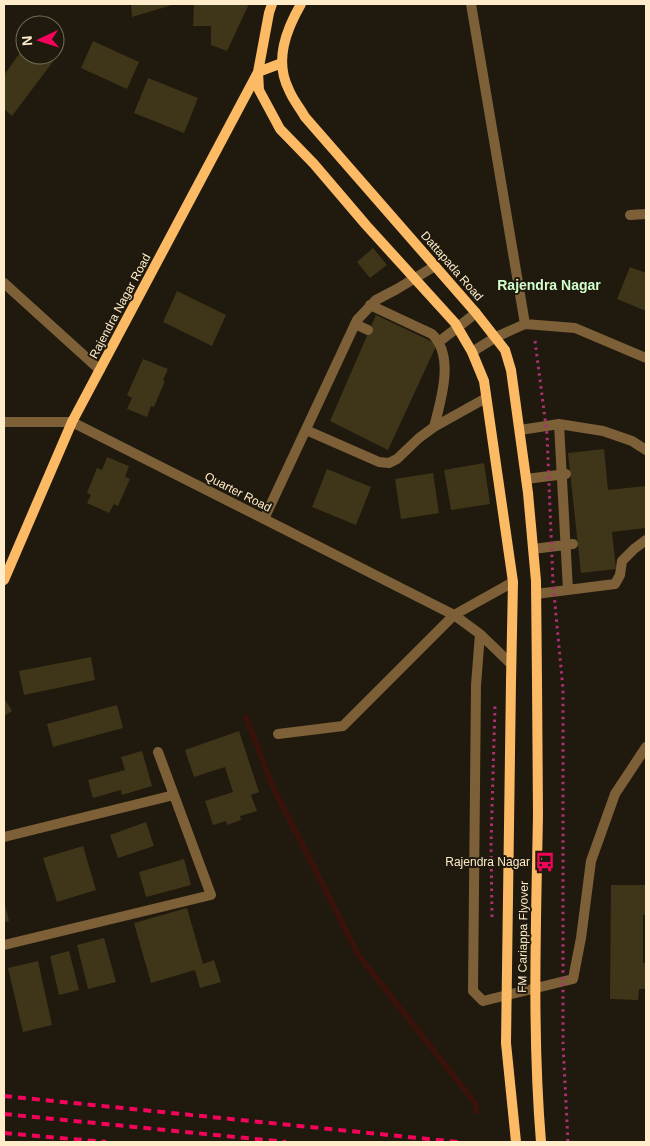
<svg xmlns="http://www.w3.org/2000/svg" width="650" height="1146" viewBox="0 0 650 1146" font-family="Helvetica,sans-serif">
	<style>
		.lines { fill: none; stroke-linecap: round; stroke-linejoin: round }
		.stream { stroke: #3b120a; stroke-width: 5.5 }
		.building { fill: #3f3519 }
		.street { stroke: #7d6038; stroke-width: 10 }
		.secondary { stroke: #fdba64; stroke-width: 10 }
		.rail { stroke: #f2045a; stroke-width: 4; stroke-dasharray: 8 6; stroke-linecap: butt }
		.path-bridge { stroke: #ae2f72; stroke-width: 3; stroke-dasharray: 2.5 4; stroke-linecap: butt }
		.secondary-bridge { stroke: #fdba64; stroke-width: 10 }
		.labels { text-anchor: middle; stroke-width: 4; stroke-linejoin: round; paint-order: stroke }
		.street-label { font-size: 12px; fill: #feeccb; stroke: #1f1a0d }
		.poi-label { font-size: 12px; fill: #feeccb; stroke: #1f1a0d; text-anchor: end }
		.neighbourhood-label { font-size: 14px; font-weight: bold; fill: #d2fecd; stroke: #1f1a0d }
	</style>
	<rect width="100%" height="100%" fill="#1f1a0d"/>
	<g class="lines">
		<path class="stream" d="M246,717L272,785L359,956L476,1104V1112"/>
	</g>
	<path class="building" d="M131,4H172V5L132,17Z
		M194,4H249L227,51L211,45V26H193Z
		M93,41L139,62L127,89L81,68Z
		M25,46V55H55V47L61,51L12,116L4,109V75Z
		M148,78L198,98L184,133L134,113Z
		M373,248L387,265L370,278L357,262Z
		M630,267L646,273V311L617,299Z
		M177,291L226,315L212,346L163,322Z
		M376,315L437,344L388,450L330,421Z
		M143,359L168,369L163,380L165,381L154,407L151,406L147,417L127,409L132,398L127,395Z
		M604,449L608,490L646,486V528L612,532L616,569L581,573L568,453Z
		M107,457L129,466L125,477L130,479L118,506L114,504L109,513L87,503L91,495L87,493L97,468L102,470Z
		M484,463L490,504L451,510L444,470Z
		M327,469L371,487L356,525L312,507Z
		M433,473L439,513L401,519L395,479Z
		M91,657L95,680L24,695L19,671Z
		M4,698L12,711L4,716Z
		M117,705L123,728L53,747L47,724Z
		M239,731L259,792L251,795L257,811L240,816L241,820L227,825L226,821L213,825L205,801L233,792L225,767L194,777L185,750Z
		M142,751L152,786L122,795L121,790L93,798L88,780L125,770L121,757Z
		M146,822L154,846L118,858L110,835Z
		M83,846L96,890L57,902L43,858Z
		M184,859L191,885L146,897L139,872Z
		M611,885H646V915H643V963H646V989H639L638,1000L610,999Z
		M4,900L9,921L4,922Z
		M187,908L203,964L214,960L221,982L200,988L195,970L151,983L134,923Z
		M104,938L116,982L88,989L77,945Z
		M69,951L79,990L59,995L50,956Z
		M38,961L52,1025L23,1032L8,968Z"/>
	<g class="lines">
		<path class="street" d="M471,4L525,324
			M630,215L646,214
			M4,283L100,370
			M370,305L432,334C455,356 441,400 434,427
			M355,324L368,330
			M440,341L476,313
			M472,352L496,337L525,324L575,328L646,358
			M4,422H72L454,615L480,634L511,664
			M559,424L568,590
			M306,430L379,462L389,463L397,459L419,438L434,427L486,398
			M520,430L559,424L603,431L632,441L646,450
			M526,479L566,474
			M264,519L357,320L376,300L397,289L435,266
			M533,549L573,544
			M536,594L615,584L620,575L622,561L634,549L646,540
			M480,634L476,685L473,991L483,1001L573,979L581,938L591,861L615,794L646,747
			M278,734L343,726L454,615L513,582
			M4,837L174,795
			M4,945L211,895L158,752"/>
		<path class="secondary" d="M272,4L269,13L258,72L259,90L280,129L314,164L366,225L455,323L472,352L484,381L513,582L511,681
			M301,4C286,30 274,61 289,90C293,100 300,108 305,117L476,313L505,350L511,370L528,493L536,581L537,681
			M4,580L72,422L258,72L282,63"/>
		<path class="rail" d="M4,1096L458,1142
			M4,1114L286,1142
			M4,1133L106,1142"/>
		<path class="path-bridge" d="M535,341L547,434L553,583L563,689V1044L568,1142
			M492,917L491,843L495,706"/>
		<path class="secondary-bridge" d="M511,681L506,1043L516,1142
			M537,681C537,726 538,770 538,815C536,924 532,1033 541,1142"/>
	</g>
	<defs>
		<symbol id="bus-bare" viewBox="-9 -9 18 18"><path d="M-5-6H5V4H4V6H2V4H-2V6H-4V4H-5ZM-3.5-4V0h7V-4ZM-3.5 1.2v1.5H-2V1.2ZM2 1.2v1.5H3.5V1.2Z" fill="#f2045a" stroke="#1f1a0d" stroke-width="2.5" paint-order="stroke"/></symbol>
	</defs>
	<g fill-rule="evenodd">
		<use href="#bus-bare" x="531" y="848" width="28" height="28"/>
	</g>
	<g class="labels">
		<g class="street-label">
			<text transform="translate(452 266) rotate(49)" y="4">Dattapada Road</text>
			<text transform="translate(120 306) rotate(-62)" y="4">Rajendra Nagar Road</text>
			<text transform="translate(238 492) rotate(27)" y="4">Quarter Road</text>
			<text transform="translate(523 937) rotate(-89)" y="4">FM Cariappa Flyover</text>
		</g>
		<g class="poi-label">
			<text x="530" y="866">Rajendra Nagar</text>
		</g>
		<g class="neighbourhood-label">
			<text x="549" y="290">Rajendra Nagar</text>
		</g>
	</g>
	<rect width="650" height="1146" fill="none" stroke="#feeccb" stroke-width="10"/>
	<g transform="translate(40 40) rotate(266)"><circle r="24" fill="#1f1a0d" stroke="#786e59"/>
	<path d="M0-4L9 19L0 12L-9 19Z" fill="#f2045a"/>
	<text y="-8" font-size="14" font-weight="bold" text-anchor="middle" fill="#feeccb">N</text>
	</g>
</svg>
